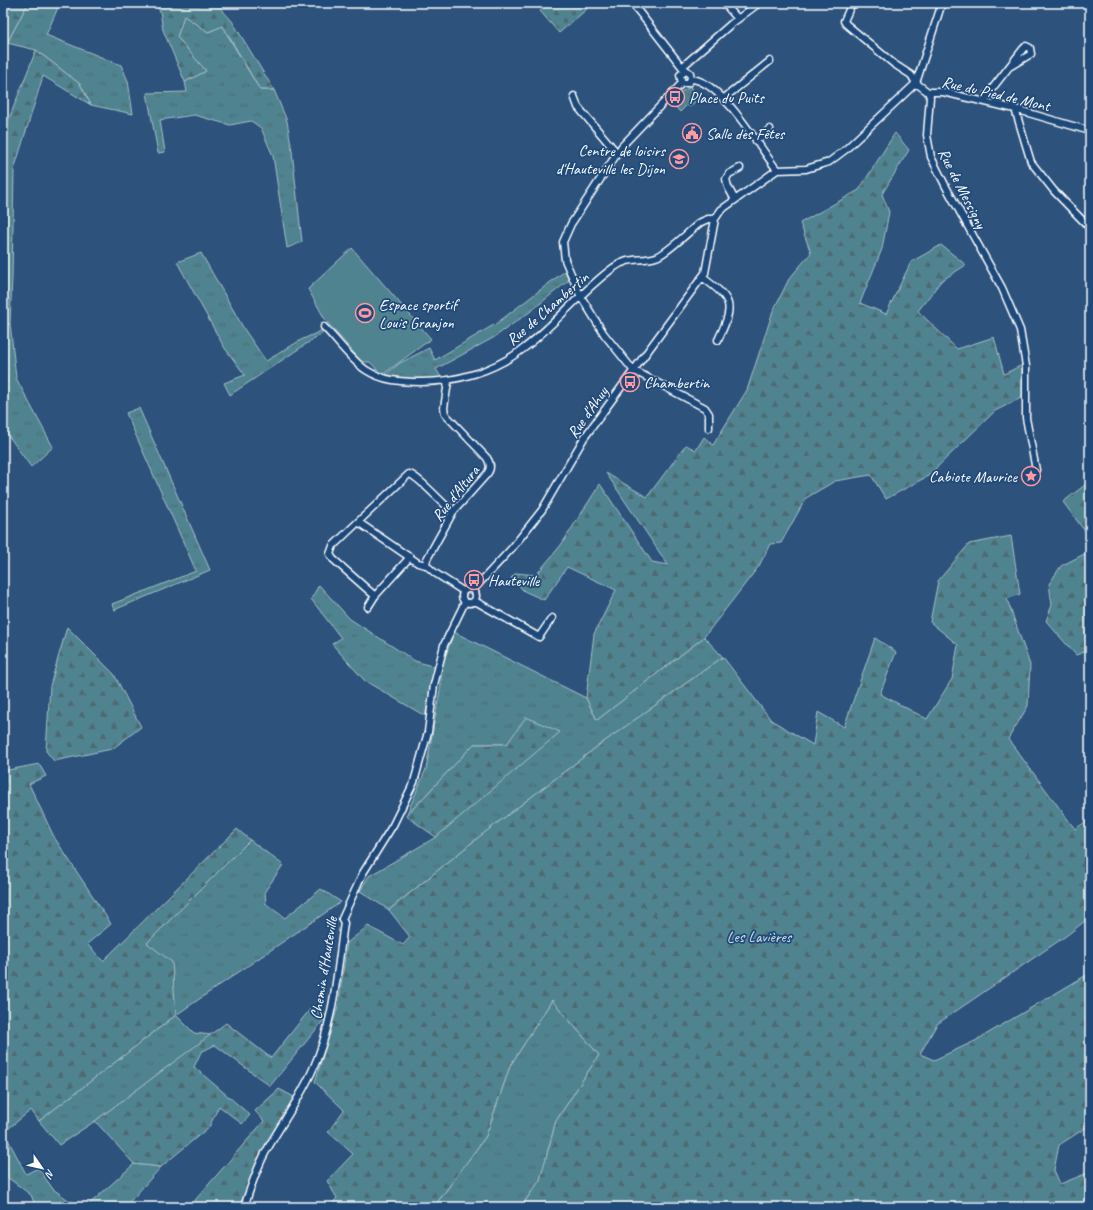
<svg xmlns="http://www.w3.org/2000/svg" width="1093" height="1210" viewBox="0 0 1093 1210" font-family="Caveat,sans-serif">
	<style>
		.grass { fill: url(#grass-tufts); stroke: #a7c1c8 }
		.forest { fill: url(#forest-firs); stroke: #a7c1c8 }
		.cemetery { fill: url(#cemetery-stones); stroke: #a7c1c8 }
		.pitch { fill: #4f8390; stroke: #a7c1c8 }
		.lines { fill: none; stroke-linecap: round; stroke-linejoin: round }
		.street-casing { stroke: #fff; stroke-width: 9 }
		.street { stroke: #1f4a7a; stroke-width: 6 }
		.labels { text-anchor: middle; stroke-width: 3.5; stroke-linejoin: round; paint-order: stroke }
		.street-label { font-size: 16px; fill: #fff; stroke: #1f4a7a }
		.poi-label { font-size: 16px; fill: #fff; stroke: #1f4a7a; text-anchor: start }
		.park-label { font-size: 16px; fill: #d3e0e3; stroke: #1f4a7a }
	</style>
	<defs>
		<pattern id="grass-tufts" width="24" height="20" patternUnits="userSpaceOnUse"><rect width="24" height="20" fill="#4f8390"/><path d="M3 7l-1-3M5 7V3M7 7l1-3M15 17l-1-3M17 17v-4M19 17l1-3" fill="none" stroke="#4e6a71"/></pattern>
		<pattern id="forest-firs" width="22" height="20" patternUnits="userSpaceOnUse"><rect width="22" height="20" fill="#4f8390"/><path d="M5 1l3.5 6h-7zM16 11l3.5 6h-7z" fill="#4e6a71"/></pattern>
		<pattern id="cemetery-stones" width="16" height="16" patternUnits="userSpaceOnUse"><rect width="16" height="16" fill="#4f8390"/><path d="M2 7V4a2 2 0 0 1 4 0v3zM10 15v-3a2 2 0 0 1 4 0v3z" fill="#4e6a71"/></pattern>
	</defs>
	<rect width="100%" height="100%" fill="#2d527c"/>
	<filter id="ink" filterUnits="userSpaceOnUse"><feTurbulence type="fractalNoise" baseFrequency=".025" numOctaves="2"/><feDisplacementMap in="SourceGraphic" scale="8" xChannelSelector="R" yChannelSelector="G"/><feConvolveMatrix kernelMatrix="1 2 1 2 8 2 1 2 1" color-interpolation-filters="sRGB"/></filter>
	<g filter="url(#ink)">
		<path class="grass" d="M28,3H60L46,35L121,65L128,81L133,114L91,105L80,84L36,50L7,43Z
			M184,15L208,32L222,26L260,90H274L287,121L292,151L302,242L287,248L273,156L261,128L251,121L230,125L194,115L160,120L165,152L158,153L147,93L187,92L185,82L206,71L177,37Z
			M690,87L700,96L690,107L687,105L680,112L672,103L677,98L676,95Z
			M201,253L244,329L266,361L301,340L323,330L324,332L230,395L224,383L245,375L224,347L177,262Z
			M565,271L569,280L531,311L493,338L436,369L442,379H405L385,375L400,363L429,348L435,360L497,323Z
			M10,323L16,378L53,447L31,467L3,428V330Z
			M139,408L210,570L114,610L112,604L196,571L126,413Z
			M319,585L350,619L415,661L435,667L425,716L365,681L332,644L341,638L311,599Z
			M454,632L586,698L597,720L704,637L723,657L598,746L479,837L389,910L360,891L369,876L436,837L507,744H474L406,816L426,769L441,684V669Z
			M250,840L283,865L265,891L266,904L285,918L321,889L341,902L176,1015L194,1033L211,1035L95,1121L59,1145L39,1121L176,1015L147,943Z
			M552,1000L599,1055L556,1121L540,1180L521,1207H434L486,1136L510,1066Z
			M4,1132L26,1174L38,1168L53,1189L78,1207H36L31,1195L3,1174Z
			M134,1164L161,1167L125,1207H86Z"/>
		<path class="forest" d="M3,3H28L7,43L3,57Z
			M153,3H216L232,21L274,90H260L223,26L208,32L184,16L177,37L206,71L185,82L163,30L160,11Z
			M36,50L80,84L91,105L43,76L14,170L12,278L10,323L3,330V134Z
			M895,133L909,150L882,194L889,212L882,249L860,303L886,314L911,262L941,245L966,265L941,281L918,311L957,349L994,337L1004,374L1022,365L1023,397L995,411L928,476L886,499L871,475L835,481L806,498L781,543L770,544L759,566L704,637L597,720L586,698L594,634L616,590L567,567L544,600L524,591L511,578L516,573L536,575L561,545L600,484L652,562L668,565L606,473L647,497L686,445L696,450L704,437L713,445L747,390L773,311L789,279L811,253L800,223L859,190Z
			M1090,481V538L1063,502Z
			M1011,536L1020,594L1007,599L1030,665L1028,706L1008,739L1075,829L1090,819V917L1066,936L937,1024L920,1054L934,1060L975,1041L1090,973V1125L1059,1145L1054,1170L1060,1184L1090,1172V1207H521L540,1180L556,1121L599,1055L552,1000L510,1066L486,1136L434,1207H329L337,1198L327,1181L353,1154L328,1132L344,1110L315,1082L338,1006L347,943L368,926L403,945L410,937L389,910L479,837L598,746L723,657L771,720L813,745L818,712L844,727L875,638L896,652L880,694L927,719L952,679L958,645L930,622L938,581L969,544Z
			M1090,551V650L1076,655L1046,621L1052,605L1049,584L1061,566Z
			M67,627L114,674L141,727L112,749L54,761L46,751L50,686Z
			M526,717L560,732L436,837L406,816L474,744H507Z
			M39,764L46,776L29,784L54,837L111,924L87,944L103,961L237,829L250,840L147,943L172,962L176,1015L39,1121L31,1110L3,1133V771Z
			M311,1008L327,1016L270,1086L215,1045L201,1052L194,1067L250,1115L242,1124L219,1106L209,1127L161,1167L134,1164L95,1121L226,1023L271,1058Z
			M279,1089L294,1097L265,1146L239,1207H189L264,1121L255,1111Z"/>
		<path class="cemetery" d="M549,3H581L587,9L559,33L540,11Z"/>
		<path class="pitch" d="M352,248L431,339L382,375L370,362H362L326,321L308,289Z"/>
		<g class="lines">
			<defs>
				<path id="street" d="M632,3L682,67L690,73L691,79
					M724,3L738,19
					M852,3L844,21L846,24L894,64L911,75L916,83
					M682,67L731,24L759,3
					M691,79L688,83H682L622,146L571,224L563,242L565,260L580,295L604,334L633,370L705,408L709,414V428
					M691,79C721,80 760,148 777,170
					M682,83L680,75L686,71
					M916,83L928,92L930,97L927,135L931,157L945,185L1002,288L1020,330L1026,366V418L1036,470
					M916,83L942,3
					M928,92H943L1015,109L1090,131
					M574,96L578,107L617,153
					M723,99L770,61
					M985,102L988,94L1023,49L1026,46L1030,48L1031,54L1011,66
					M1015,109L1031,162L1054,191L1090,228
					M756,141L770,129
					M777,170L806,169L829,162L845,150L916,83
					M735,200L728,187L726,179L729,174L740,168
					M702,277C733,300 735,304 718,340
					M324,327C337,340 350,359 366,370C383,381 402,382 421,382C457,382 494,371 523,349C555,325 580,292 613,268C629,256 640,262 656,257C668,253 690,230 701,222L708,219H715L721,210L777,170
					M448,382L444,408L445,414L487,458C491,464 491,469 487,474L453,512L427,559L426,565L435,573L463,591
					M358,522L333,546L330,554L333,559L375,596L410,557
					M426,565L418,563L358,522L409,474C417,475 444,505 453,512
					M462 596a7 7 0 1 1 14 0a7 7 0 1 1-14 0Z
					M473,590L512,548L542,510L584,438L705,273L715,219
					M475,601L539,637L552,618
					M368,607L375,596
					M244,1207C251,1187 257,1166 268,1148C283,1121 301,1097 313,1069C334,1022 337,972 344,923L342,919L363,873L393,825L414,782L428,732L434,685L444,645L465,602"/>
			</defs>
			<use href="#street" class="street-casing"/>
			<use href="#street" class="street"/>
		</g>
	</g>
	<defs>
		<symbol id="bus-ring" viewBox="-11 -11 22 22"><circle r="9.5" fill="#1f4a7a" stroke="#ff9aa2" stroke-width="1.5"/><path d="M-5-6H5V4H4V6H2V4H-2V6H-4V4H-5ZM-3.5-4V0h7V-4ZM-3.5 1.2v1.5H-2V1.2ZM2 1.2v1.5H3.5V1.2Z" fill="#ff9aa2"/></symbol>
		<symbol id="civic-ring" viewBox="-11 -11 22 22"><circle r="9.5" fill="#1f4a7a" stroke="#ff9aa2" stroke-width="1.5"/><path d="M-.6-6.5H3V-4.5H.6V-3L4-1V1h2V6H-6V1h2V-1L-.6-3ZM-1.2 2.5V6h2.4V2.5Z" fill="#ff9aa2"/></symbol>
		<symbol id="school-ring" viewBox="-11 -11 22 22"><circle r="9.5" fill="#1f4a7a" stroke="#ff9aa2" stroke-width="1.5"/><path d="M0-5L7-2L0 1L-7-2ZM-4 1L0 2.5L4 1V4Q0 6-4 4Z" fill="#ff9aa2"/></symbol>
		<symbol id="stadium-ring" viewBox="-11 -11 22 22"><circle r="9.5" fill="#1f4a7a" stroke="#ff9aa2" stroke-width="1.5"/><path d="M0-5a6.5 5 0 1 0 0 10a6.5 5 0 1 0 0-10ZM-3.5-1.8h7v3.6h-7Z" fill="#ff9aa2"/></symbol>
		<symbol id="sight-ring" viewBox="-11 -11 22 22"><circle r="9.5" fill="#1f4a7a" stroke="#ff9aa2" stroke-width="1.5"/><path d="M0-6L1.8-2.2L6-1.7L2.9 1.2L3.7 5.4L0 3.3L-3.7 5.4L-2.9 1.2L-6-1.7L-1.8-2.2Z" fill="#ff9aa2"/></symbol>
	</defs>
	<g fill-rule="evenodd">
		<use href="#bus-ring" x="664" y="86" width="22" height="22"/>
		<use href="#civic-ring" x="681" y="122" width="22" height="22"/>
		<use href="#school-ring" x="668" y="148" width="22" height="22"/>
		<use href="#stadium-ring" x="354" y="302" width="22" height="22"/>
		<use href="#bus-ring" x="619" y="371" width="22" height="22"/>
		<use href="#sight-ring" x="1020" y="465" width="22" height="22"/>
		<use href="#bus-ring" x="463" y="569" width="22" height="22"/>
	</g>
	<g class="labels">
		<g class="street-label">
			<text transform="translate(996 93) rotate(13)" y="6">Rue du Pied de Mont</text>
			<text transform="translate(963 188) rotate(63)" y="6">Rue de Messigny</text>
			<text transform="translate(547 308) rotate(-41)" y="6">Rue de Chambertin</text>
			<text transform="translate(587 412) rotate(-55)" y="6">Rue d'Ahuy</text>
			<text transform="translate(455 493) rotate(-52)" y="6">Rue d'Altura</text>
			<text transform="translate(323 968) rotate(-81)" y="6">Chemin d'Hauteville</text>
		</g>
		<g class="poi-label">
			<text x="689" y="103">Place du Puits</text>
			<text x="706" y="139">Salle des Fêtes</text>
			<text x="665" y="156" text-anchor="end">Centre de loisirs<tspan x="665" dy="18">d'Hauteville les Dijon</tspan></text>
			<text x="379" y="310">Espace sportif<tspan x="379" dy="18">Louis Granjon</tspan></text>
			<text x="644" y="388">Chambertin</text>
			<text x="1017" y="482" text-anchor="end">Cabiote Maurice</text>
			<text x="488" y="586">Hauteville</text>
		</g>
		<g class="park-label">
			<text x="759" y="942">Les Lavières</text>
		</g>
	</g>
	<rect width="1093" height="1210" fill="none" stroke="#1f4a7a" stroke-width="16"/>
	<rect x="8" y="8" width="1077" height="1194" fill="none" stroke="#fff" stroke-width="1.5" filter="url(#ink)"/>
	<g transform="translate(42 1168) rotate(124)" stroke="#1f4a7a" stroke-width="3" paint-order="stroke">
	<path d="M0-3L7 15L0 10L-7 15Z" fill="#ffffff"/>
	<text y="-6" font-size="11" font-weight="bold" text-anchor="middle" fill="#ffffff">N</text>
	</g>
</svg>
